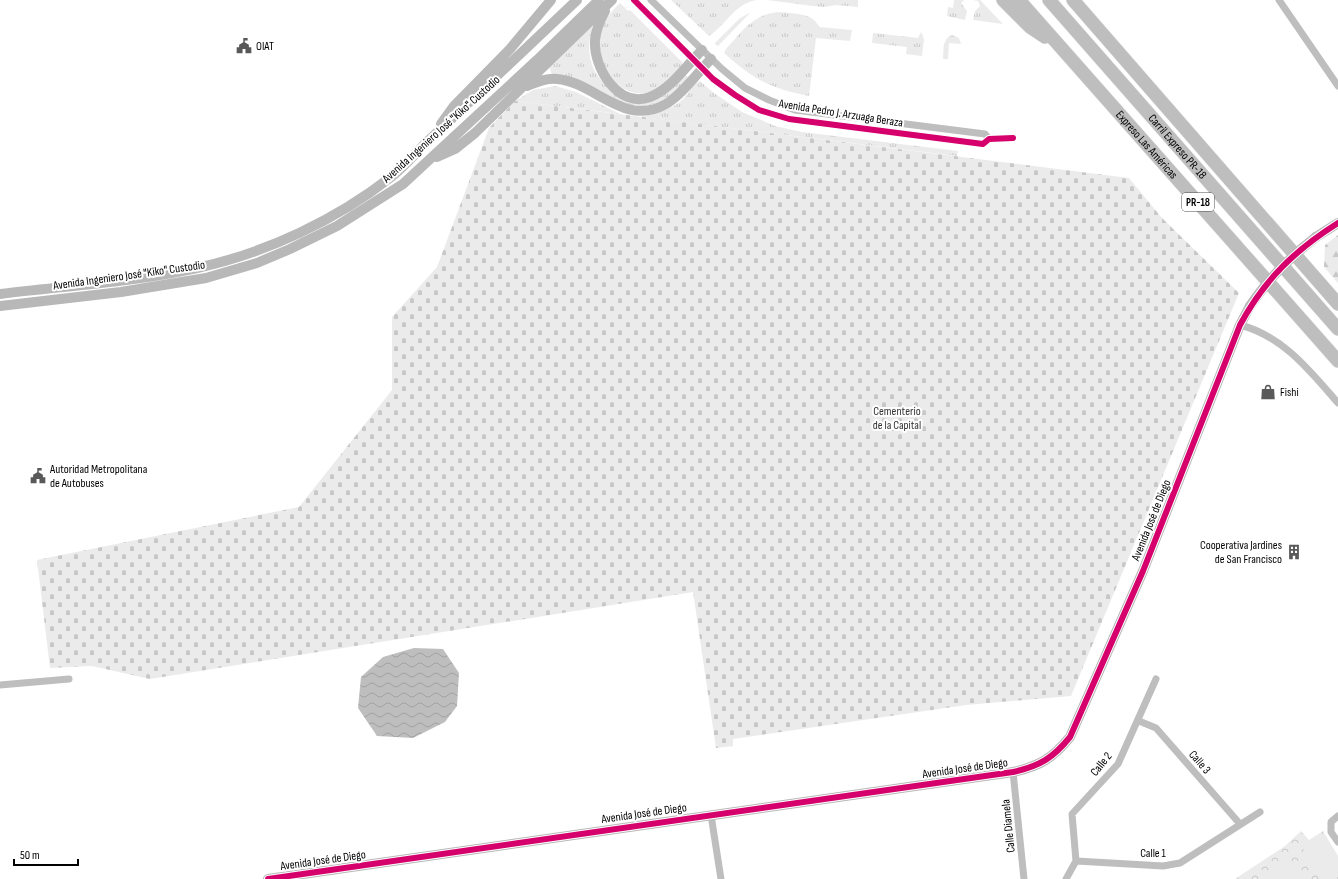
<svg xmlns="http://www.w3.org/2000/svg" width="1338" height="879" viewBox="0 0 1338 879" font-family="'Sofia Sans Condensed',sans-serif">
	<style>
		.grass { fill: url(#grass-tufts) }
		.forest { fill: url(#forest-firs) }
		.cemetery { fill: url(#cemetery-stones) }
		.park { fill: url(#park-crowns) }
		.garden { fill: #ebebeb }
		.water { fill: url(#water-waves) }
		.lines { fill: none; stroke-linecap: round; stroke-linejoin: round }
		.highway-casing { stroke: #dbdbdb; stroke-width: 14 }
		.street { stroke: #bebebe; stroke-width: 7 }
		.secondary { stroke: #b8b8b8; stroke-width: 10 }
		.highway { stroke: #bebebe; stroke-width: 13 }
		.secondary-bridge { stroke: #b8b8b8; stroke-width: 10 }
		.cycleway-casing { stroke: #fff; stroke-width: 8 }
		.cycleway { stroke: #d6006c; stroke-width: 6 }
		.labels { text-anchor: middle; stroke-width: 4; stroke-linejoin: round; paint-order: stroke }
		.shield { fill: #fff; stroke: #4c4c4c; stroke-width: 1 }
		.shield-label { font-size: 11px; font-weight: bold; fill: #000 }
		.poi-label { font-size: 12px; fill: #000; stroke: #fff; text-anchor: start }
		.street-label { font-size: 12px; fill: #000; stroke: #fff }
		.park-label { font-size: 12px; fill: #323232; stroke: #fff }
	</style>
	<defs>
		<pattern id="grass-tufts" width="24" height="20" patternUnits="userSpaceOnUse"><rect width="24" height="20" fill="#ebebeb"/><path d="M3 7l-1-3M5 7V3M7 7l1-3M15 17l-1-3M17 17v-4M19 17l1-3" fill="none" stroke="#c8c8c8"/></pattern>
		<pattern id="forest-firs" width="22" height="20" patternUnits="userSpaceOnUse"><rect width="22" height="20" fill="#ebebeb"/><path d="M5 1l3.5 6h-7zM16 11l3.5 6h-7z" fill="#c8c8c8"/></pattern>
		<pattern id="cemetery-stones" width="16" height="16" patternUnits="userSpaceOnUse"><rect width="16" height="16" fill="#ebebeb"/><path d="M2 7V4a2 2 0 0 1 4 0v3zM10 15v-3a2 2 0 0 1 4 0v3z" fill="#c8c8c8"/></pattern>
		<pattern id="park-crowns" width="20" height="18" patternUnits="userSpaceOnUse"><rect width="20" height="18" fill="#ebebeb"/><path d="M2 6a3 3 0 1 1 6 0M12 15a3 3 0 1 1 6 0" fill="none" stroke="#c8c8c8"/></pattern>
		<pattern id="water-waves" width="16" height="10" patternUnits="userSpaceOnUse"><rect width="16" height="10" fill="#bebebe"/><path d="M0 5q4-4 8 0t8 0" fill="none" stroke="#a2a2a2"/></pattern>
	</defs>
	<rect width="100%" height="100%" fill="#fff"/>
	<path class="grass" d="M671,0H757C735,3 726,25 709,36Z
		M767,0H858V7L836,5L825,7L813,6Z
		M954,0H964L961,3L967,11L965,20L947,16L948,7L953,8Z
		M973,0H980L1003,24L973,20L975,11L980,6L978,1Z
		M620,3L628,11L630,10L682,62L683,66C674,74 666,84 655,90C622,105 596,66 600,37C602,23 610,12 620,3Z
		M778,12C793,14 813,12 819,27L852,30L850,41L816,38L809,96C771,89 753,79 724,53L726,49C743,31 752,15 778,12Z
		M749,13V14L718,46L716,45L715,43L739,19Z
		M592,24C594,30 589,38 589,45C589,77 607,87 631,101L685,75L689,78C669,98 658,109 629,105L552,75L549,66Z
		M921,32L924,39L922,56L906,54L907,47L872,43L873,33L918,38Z
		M952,35L959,38L961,44L949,43L948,59H943C944,49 942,39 952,35Z
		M700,81L714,93L742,112L775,126L802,132L958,151L957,156L641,117C655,113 672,110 683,99C689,94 692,84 700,81Z
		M555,86L576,92L620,114L515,101L533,90Z"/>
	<path class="forest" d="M1338,235V283L1324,267L1325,245Z"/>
	<path class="cemetery" d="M515,101L1129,178L1162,218L1239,293L1071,696L966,705L733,739V746L716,748L693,592L150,679L92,666L50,668L37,560L299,507L392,390V317L437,267L489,128Z"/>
	<path class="park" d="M1301,831L1309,840L1323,831L1338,856V879H1235L1285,846Z"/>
	<path class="garden" d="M1322,833L1338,856V877L1335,879H1323L1302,847Z
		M1289,861L1303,879H1265Z"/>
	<path class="water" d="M414,648L443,649L459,673L457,706L445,722L413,738L377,736L358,708L361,677L383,657Z"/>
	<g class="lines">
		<defs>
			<g id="highway">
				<path d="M1003,0L1030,27L1045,37"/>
				<path id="s1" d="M1019,0L1338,361"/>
				<path id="s2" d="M1049,0L1338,329"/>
				<path d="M1073,0L1338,304"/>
			</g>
		</defs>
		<use href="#highway" class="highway-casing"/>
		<path class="street" d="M634,0L713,79L735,95L759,110L789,119L983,144L989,139L1013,138
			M651,0L722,69L745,88L769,100L795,110L985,134L989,139
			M1279,0L1338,86
			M1240,325C1283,336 1310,371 1338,403
			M0,685L69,679
			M1139,721L1156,728L1240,824
			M1013,772L1024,879
			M711,815L721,879
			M1338,816L1331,822V832L1338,842
			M1076,861L1072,814L1118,764L1156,679
			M1076,861L1163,866L1180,863L1260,812
			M1066,879L1076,861"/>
		<path class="secondary" d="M605,11C600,20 596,30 595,40C593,67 618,109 650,97C671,89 687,65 702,50
			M527,86C537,82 546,78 557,79C595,82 624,128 666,104C683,94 697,73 711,59
			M441,124L454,106L510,49L551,0
			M437,157L455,149L475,133L612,0
			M1316,237L1338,223
			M0,294C65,286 133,282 197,268C266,253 336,220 391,177C404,167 414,155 425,144C475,96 526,48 577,0
			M0,306L121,292L206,278L257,263L290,249L337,226L403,184L537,60L599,0
			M268,879L1013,772C1040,766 1053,758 1070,737L1143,571L1240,325L1250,306"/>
		<use href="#highway" class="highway"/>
		<path class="secondary-bridge" d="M1250,306C1268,279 1290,257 1316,237"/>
		<defs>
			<path id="cycleway" d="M634,0L713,79L735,95L759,110L789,119L983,144L989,139L1013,138
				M268,879L1013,772C1040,766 1053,758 1070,737L1143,571L1240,325C1264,280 1295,250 1338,223"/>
		</defs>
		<use href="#cycleway" class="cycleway-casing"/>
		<use href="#cycleway" class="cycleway"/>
	</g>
	<defs>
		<symbol id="civic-bare" viewBox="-9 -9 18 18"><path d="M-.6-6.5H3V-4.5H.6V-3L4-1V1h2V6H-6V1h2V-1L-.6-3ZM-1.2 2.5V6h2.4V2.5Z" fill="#595959" stroke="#fff" stroke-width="2.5" paint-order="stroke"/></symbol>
		<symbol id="shop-bare" viewBox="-9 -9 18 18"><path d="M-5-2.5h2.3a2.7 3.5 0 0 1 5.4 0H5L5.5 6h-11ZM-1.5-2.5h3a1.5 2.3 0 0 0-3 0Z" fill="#595959" stroke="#fff" stroke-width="2.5" paint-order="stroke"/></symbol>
		<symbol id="building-bare" viewBox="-9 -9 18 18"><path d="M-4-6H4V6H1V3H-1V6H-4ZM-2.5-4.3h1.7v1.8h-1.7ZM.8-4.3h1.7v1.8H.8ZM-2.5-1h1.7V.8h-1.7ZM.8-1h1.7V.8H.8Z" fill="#595959" stroke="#fff" stroke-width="2.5" paint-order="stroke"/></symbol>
	</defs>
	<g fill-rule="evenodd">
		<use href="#civic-bare" x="233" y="35" width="22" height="22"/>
		<use href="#shop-bare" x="1257" y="381" width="22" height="22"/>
		<use href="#civic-bare" x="27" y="465" width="22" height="22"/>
		<use href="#building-bare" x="1283" y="541" width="22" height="22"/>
	</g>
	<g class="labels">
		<rect class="shield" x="1182" y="193" width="32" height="18" rx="3"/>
		<g class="shield-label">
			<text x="1198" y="206">PR-18</text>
		</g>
		<g class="poi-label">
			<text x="256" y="50">OIAT</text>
			<text x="1280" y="396">Fishi</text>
			<text x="50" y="473">Autoridad Metropolitana<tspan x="50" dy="14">de Autobuses</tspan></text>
			<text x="1282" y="549" text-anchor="end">Cooperativa Jardines<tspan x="1282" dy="14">de San Francisco</tspan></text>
		</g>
		<g class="street-label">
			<text transform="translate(841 113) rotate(9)" y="4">Avenida Pedro J. Arzuaga Beraza</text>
			<text transform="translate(441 129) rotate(-42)" y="4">Avenida Ingeniero José "Kiko" Custodio</text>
			<text dy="4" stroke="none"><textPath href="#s1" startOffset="193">Expreso Las Américas</textPath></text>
			<text dy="4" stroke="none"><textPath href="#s2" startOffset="195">Carril Expreso PR-18</textPath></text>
			<text transform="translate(129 275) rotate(-8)" y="4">Avenida Ingeniero José "Kiko" Custodio</text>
			<text transform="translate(1151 520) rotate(-68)" y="4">Avenida José de Diego</text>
			<text transform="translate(1200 762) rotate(49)" y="4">Calle 3</text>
			<text transform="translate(1101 764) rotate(-51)" y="4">Calle 2</text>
			<text transform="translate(965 768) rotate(-8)" y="4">Avenida José de Diego</text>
			<text transform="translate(644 813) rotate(-8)" y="4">Avenida José de Diego</text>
			<text transform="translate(1008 826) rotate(-96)" y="4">Calle Diamela</text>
			<text x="1153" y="857">Calle 1</text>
			<text transform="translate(323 860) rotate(-8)" y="4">Avenida José de Diego</text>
		</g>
		<g class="park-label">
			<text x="897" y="415">Cementerio<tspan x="897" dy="14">de la Capital</tspan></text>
		</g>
	</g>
	<path d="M14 859v6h64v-6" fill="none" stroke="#000000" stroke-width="2"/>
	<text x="20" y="859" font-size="12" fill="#000000" stroke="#ffffff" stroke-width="3" paint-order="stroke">50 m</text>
</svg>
